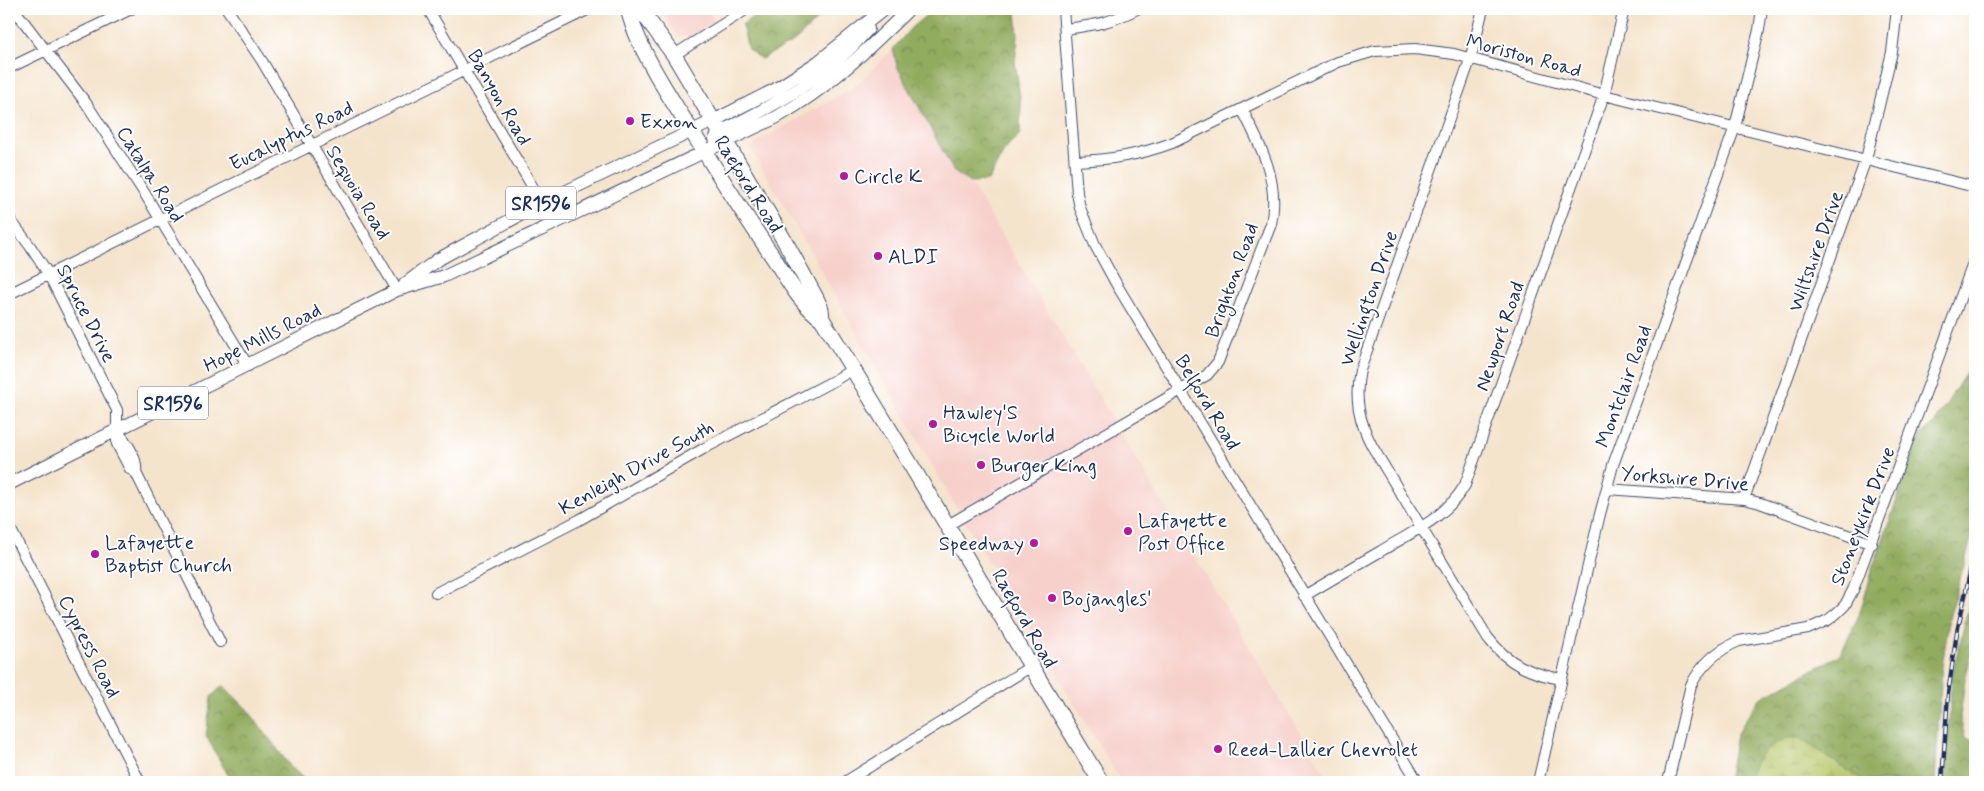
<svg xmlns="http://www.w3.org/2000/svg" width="1984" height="791" viewBox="0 0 1984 791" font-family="Mynerve,sans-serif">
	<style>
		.built { fill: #f7d0cb }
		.forest { fill: url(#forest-crowns); stroke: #566e5e }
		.wetland { fill: url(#wetland-marsh); stroke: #6a7c64 }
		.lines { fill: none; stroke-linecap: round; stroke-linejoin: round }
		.stream { stroke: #61b0db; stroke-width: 2.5 }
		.minor-casing { stroke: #3c4a6e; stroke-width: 12 }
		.major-casing { stroke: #3c4a6e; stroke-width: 14 }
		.highway-casing { stroke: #3c4a6e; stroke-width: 17 }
		.minor { stroke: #fff; stroke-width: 10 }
		.major { stroke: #fff; stroke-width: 12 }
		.highway { stroke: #fff; stroke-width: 15 }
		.rail-casing { stroke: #1b2f5e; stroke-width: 4.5 }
		.rail { stroke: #fff; stroke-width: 2.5; stroke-dasharray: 8; stroke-linecap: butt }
		.poi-dot { fill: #b5179e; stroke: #fff; stroke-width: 2 }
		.labels { text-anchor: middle; stroke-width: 4; stroke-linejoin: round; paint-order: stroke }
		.shield { fill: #fff; stroke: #5f6d8e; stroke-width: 1 }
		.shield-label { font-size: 19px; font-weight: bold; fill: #1b2f5e }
		.street-label { font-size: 20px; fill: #1b2f5e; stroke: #fff }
		.poi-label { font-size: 20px; fill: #1b2f5e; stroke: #fff; text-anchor: start }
	</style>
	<defs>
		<pattern id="forest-crowns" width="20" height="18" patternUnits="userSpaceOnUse" patternTransform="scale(1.25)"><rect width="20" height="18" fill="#92ac5f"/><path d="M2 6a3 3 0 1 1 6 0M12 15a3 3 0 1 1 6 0" fill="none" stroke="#768c52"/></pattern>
		<pattern id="wetland-marsh" width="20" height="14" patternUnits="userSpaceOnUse" patternTransform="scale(1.25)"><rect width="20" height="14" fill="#b8c86b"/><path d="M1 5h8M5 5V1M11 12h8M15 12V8" fill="none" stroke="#9eac5f"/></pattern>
	</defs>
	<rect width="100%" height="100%" fill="#fff"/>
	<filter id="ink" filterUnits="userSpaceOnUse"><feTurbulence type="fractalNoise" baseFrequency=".02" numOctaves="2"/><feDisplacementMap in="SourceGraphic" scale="10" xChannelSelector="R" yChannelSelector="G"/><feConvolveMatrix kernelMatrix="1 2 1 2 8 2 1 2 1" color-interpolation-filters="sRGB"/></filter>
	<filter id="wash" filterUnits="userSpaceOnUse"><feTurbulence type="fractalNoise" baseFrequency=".0096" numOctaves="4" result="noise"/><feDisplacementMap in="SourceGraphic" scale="20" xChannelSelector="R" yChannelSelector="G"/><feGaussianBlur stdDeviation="1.12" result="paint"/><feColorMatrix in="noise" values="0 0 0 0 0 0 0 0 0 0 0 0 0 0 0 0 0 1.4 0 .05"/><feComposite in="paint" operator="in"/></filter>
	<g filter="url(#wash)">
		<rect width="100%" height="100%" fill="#f5e4cc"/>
		<path class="built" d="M661,9H708L714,21L688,38L676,35Z
			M893,49L897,66L954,172L970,182L1330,782H1121L953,502L752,150L757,142L854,87Z"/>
		<path class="forest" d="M763,9H834L819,18L795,41L761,59L748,49L742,25Z
			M934,9H1016L1018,37L1015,61L1021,105L1020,134L1004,151L988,181L970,182L954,172L897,66L893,49L912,27Z
			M1975,358V525L1950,615L1942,666L1935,782H1728L1736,735L1759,699L1840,655L1858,618L1874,565L1920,434L1934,424Z
			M1975,581V640L1965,680L1960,717L1965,738L1975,741V782H1945L1952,676Z
			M223,685L247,709L290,766L307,782H232L206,736L211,697Z"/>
		<path class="wetland" d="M1786,738H1800L1865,782H1749C1754,756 1764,750 1786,738Z"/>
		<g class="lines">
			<path class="stream" d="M1973,782L1975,779"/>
		</g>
	</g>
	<g filter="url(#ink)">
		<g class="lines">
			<defs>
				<path id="minor" d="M14,9L86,103L145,194L248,366
					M227,9L262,61L397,290
					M428,9L542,203
					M1063,9L1077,193L1080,208L1095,245L1118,287L1418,782
					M1483,9L1470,60L1360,370C1354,398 1359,421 1372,446L1488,638C1508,664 1531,674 1562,679
					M1065,29C1096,25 1109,23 1137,9
					M674,55L747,9
					M9,68L131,9
					M1075,161C1111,160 1139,155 1172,143L1338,62L1375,51L1415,49L1454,54L1604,95L1975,187
					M9,218L30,246L49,275L117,410V444L130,469L136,473L220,642
					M9,294L589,9
					M117,431C127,442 138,458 136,473
					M1607,489L1744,499L1760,503L1872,544
					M1744,499L1866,159L1892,52L1897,9
					M948,525L1181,390L1207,375L1218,362L1271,224C1280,181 1261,146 1242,109
					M9,526L140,782
					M436,593L579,520L703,449L835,380L853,369
					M1304,596C1329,581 1355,566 1381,551C1412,532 1447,517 1465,485L1604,95L1624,9
					M845,782L1030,667
					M1538,782L1599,518L1613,465L1735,127L1759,30L1762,9
					M1668,782L1691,685C1702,664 1717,650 1739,641L1808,629L1828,620L1837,613L1845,605L1853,590L1975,258"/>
				<path id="major" d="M715,139L720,132C777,104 826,78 868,29
					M405,284L437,260L542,203L713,121L776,89L818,62L884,9
					M9,484L397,290L444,276L777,117C831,86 865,52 909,9"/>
				<path id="highway" d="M628,9C641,60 685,119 713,165C733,197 754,229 775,260C789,282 801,304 822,319C917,472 1007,628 1101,782
					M640,9L674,55L787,245L816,298L821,309L822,319"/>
			</defs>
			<use href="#minor" class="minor-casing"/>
			<use href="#major" class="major-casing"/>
			<use href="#highway" class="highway-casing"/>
			<use href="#minor" class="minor"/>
			<use href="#major" class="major"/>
			<use href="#highway" class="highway"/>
			<defs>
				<path id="rail" d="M1942,782L1948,694L1957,632L1975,550"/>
			</defs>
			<use href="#rail" class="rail-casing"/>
			<use href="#rail" class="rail"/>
		</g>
	</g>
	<g class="poi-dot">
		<circle cx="630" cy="121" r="5"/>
		<circle cx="844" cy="176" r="5"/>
		<circle cx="878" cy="256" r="5"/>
		<circle cx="933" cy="424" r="5"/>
		<circle cx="981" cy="465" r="5"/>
		<circle cx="1128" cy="531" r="5"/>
		<circle cx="1034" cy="543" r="5"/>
		<circle cx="95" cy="554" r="5"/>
		<circle cx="1052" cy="598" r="5"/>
		<circle cx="1218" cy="749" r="5"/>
	</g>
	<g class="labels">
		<g class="shield">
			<rect x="506" y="186.5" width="70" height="33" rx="4"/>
			<rect x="138" y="386.5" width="70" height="33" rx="4"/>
		</g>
		<g class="shield-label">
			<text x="541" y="210">SR1596</text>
			<text x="173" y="410">SR1596</text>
		</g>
		<g class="street-label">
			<text transform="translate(1524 55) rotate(15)" y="7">Moriston Road</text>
			<text transform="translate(500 97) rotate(60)" y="7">Banyon Road</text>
			<text transform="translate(291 135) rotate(-26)" y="7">Eucalyptus Road</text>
			<text transform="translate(151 174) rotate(58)" y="7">Catalpa Road</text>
			<text transform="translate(749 184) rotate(58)" y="7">Raeford Road</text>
			<text transform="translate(359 192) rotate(59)" y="7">Sequoia Road</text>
			<text transform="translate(1815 251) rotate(-70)" y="7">Wiltshire Drive</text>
			<text transform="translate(1231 280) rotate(-70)" y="7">Brighton Road</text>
			<text transform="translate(1368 298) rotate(-71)" y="7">Wellington Drive</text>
			<text transform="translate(87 313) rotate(63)" y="7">Spruce Drive</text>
			<text transform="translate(1499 336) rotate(-71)" y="7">Newport Road</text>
			<text transform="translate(262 337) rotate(-27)" y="7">Hope Mills Road</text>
			<text transform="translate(1623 386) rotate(-70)" y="7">Montclair Road</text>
			<text transform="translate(1208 402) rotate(59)" y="7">Belford Road</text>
			<text transform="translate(636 467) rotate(-29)" y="7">Kenleigh Drive South</text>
			<text transform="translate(1685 478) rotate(5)" y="7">Yorkshire Drive</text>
			<text transform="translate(1862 516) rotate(-69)" y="7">Stoneykirk Drive</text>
			<text transform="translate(1025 618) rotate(60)" y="7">Raeford Road</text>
			<text transform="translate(90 646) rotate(63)" y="7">Cypress Road</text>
		</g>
		<g class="poi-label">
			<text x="640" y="128">Exxon</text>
			<text x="854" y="183">Circle K</text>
			<text x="888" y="263">ALDI</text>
			<text x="943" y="419">Hawley'S<tspan x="943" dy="23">Bicycle World</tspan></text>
			<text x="991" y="472">Burger King</text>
			<text x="1138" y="527">Lafayette<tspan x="1138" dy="23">Post Office</tspan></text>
			<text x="105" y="549">Lafayette<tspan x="105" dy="23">Baptist Church</tspan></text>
			<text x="1024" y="550" text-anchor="end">Speedway</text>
			<text x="1062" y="605">Bojangles'</text>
			<text x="1228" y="756">Reed-Lallier Chevrolet</text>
		</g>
	</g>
	<rect width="1984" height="791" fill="none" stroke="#fff" stroke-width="30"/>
</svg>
